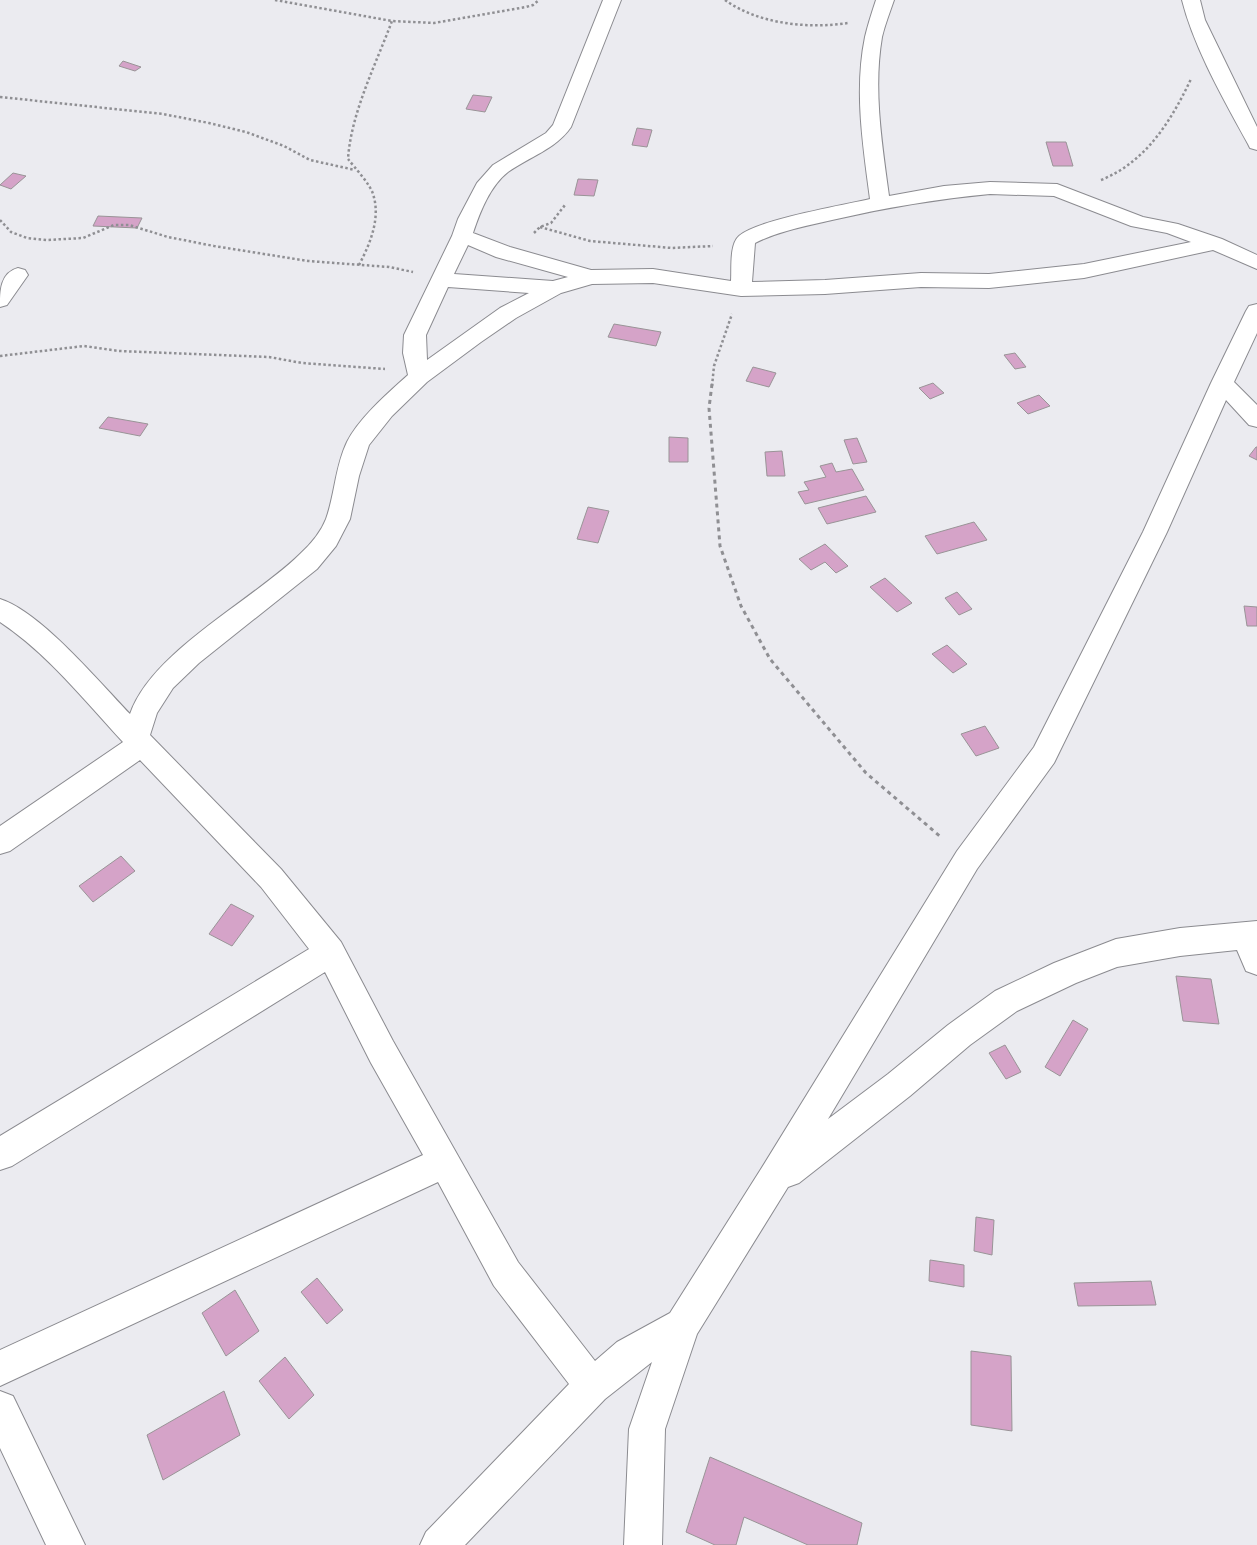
<svg xmlns="http://www.w3.org/2000/svg" width="1257" height="1545" viewBox="0 0 1257 1545" font-family="Inter,sans-serif">
	<style>
		.building { fill: #d5a3c8; stroke: #999497 }
		.lines { fill: none; stroke-linecap: round; stroke-linejoin: round }
		.minor-casing { stroke: #8b8b90; stroke-width: 2 }
		.path-far1 { stroke: #8f8f93; stroke-width: 2.5; stroke-dasharray: 2.5 2.5; stroke-linecap: butt }
		.path { stroke: #8f8f93; stroke-width: 3; stroke-dasharray: 4 4; stroke-linecap: butt }
		.minor { fill: #fff; fill-rule: evenodd }
	</style>
	<rect width="100%" height="100%" fill="#ebebf0"/>
	<path class="building" d="M123,61L141,67L135,71L119,66Z
		M473,95L492,97L485,112L466,109Z
		M637,128L652,130L647,147L632,145Z
		M1046,142H1066L1073,166H1053Z
		M13,173L26,176L11,189L0,185Z
		M578,179L598,180L594,196L574,195Z
		M98,216L142,218L137,228L93,226Z
		M614,324L661,332L656,346L608,337Z
		M1015,353L1026,367L1015,369L1004,355Z
		M753,367L776,373L769,387L746,381Z
		M933,383L944,393L930,399L919,388Z
		M1039,395L1050,406L1028,414L1017,403Z
		M108,417L148,424L140,436L99,428Z
		M669,437L688,438V462H669Z
		M857,438L867,462L853,464L844,440Z
		M1256,447H1257V460L1249,456Z
		M782,451L785,476H767L765,452Z
		M832,463L836,472L852,469L864,490L805,504L798,492L809,490L804,482L826,477L820,466Z
		M866,496L876,512L827,524L818,508Z
		M588,507L609,511L598,543L577,539Z
		M974,522L987,540L937,554L925,536Z
		M825,544L848,566L836,573L825,562L811,570L799,559Z
		M885,578L912,603L897,612L870,587Z
		M957,592L972,609L959,615L945,598Z
		M1244,606L1257,607V626H1247Z
		M947,645L967,664L953,673L932,654Z
		M985,726L999,748L976,756L961,734Z
		M121,856L135,871L93,902L79,886Z
		M231,904L254,916L232,946L209,934Z
		M1176,976L1211,979L1219,1024L1183,1021Z
		M1073,1020L1088,1029L1060,1076L1045,1067Z
		M1005,1045L1021,1072L1006,1079L989,1053Z
		M976,1217L994,1220L992,1255L974,1251Z
		M930,1260L964,1265V1287L929,1281Z
		M317,1278L343,1310L327,1324L301,1292Z
		M1151,1281L1156,1305L1078,1306L1074,1283Z
		M235,1290L259,1331L226,1356L202,1313Z
		M971,1351L1011,1356L1012,1431L971,1425Z
		M285,1357L314,1395L289,1419L259,1381Z
		M224,1391L240,1435L163,1480L147,1435Z
		M710,1457L862,1523L857,1545H808L744,1517L736,1545H715L686,1532Z"/>
	<g class="lines">
		<defs>
			<path id="minor" d="M603,0H621L571,127C556,149 529,157 508,172C490,186 480,212 473,233L510,247L591,270L653,269L731,281C732,269 729,245 739,236C756,220 844,205 870,199C863,146 854,90 865,37C868,24 872,12 876,0H894C890,12 885,24 882,37C873,89 882,144 889,196L944,186L990,182L1057,184L1143,217L1178,224L1222,239L1257,255V269L1213,250L1084,278L989,288L921,287L825,294L741,296L653,283L592,284L561,293L516,318L481,342L427,382L392,416L369,445L359,476L350,519L336,546L317,569L199,663L173,688L157,713L150,735L281,869L341,942L393,1041L518,1262L595,1361L617,1342L670,1313L761,1169L957,851L1034,747L1143,532L1211,383L1246,311L1249,306L1257,304V333L1234,382L1257,405V427L1249,425L1226,400L1167,532L1054,763L977,869L828,1119L888,1074L948,1025L995,991L1054,963L1116,939L1180,928L1257,921V975L1246,971L1237,950L1180,956L1117,967L1076,983L1017,1011L970,1045L910,1096L799,1183L788,1187L697,1334L665,1429L662,1545H624L629,1429L652,1362L605,1399L465,1545H420L426,1532L569,1384L494,1286L438,1182L0,1386V1350L423,1155L371,1063L325,972L12,1166L0,1170V1136L309,949L261,887L140,760L10,851L0,854V826L123,742C85,701 47,653 0,622V599C41,612 99,682 130,714C151,652 253,600 299,555C310,545 321,532 326,519C335,494 335,467 347,442C359,418 388,393 408,375L403,353L404,335L452,236L458,219L477,183L493,165L546,133L553,125ZM990,194L1054,196L1131,226L1167,233L1191,242L1084,264L989,274L921,273L825,280L752,282L755,243C779,231 806,226 832,220C884,208 936,199 990,194ZM468,245L496,257L568,277L553,281L454,274ZM448,287L529,293L500,308L427,360L426,335Z
				M1182,0H1200L1205,20L1257,127V150L1250,148L1248,144C1224,100 1194,48 1182,0Z
				M18,268L25,270L28,275L7,305L0,307C0,291 0,273 18,268Z
				M0,1391L13,1396L85,1545H46L0,1448Z"/>
		</defs>
		<use href="#minor" class="minor-casing"/>
		<path class="path-far1" d="M275,0L392,21L434,23L526,7L533,5L539,0
			M725,0C758,24 808,29 848,23
			M0,97L163,114L209,123L246,132L284,146L310,160L355,170
			M1101,180C1146,162 1171,121 1191,79
			M0,220L11,232L27,238L47,240L83,238L114,225H129L168,237L214,246L308,261L389,267L413,272
			M540,227L590,241L672,248L713,246
			M534,233L540,227L551,223L565,205
			M359,265C370,244 381,218 373,194C370,184 355,168 348,159C351,113 376,64 392,21
			M0,356L84,346L119,351L269,357L302,363L385,369
			M712,386L714,366L732,314"/>
		<path class="path" d="M712,384L709,408L720,546L741,606L770,659L866,773L942,838"/>
		<use href="#minor" class="minor"/>
	</g>
</svg>
